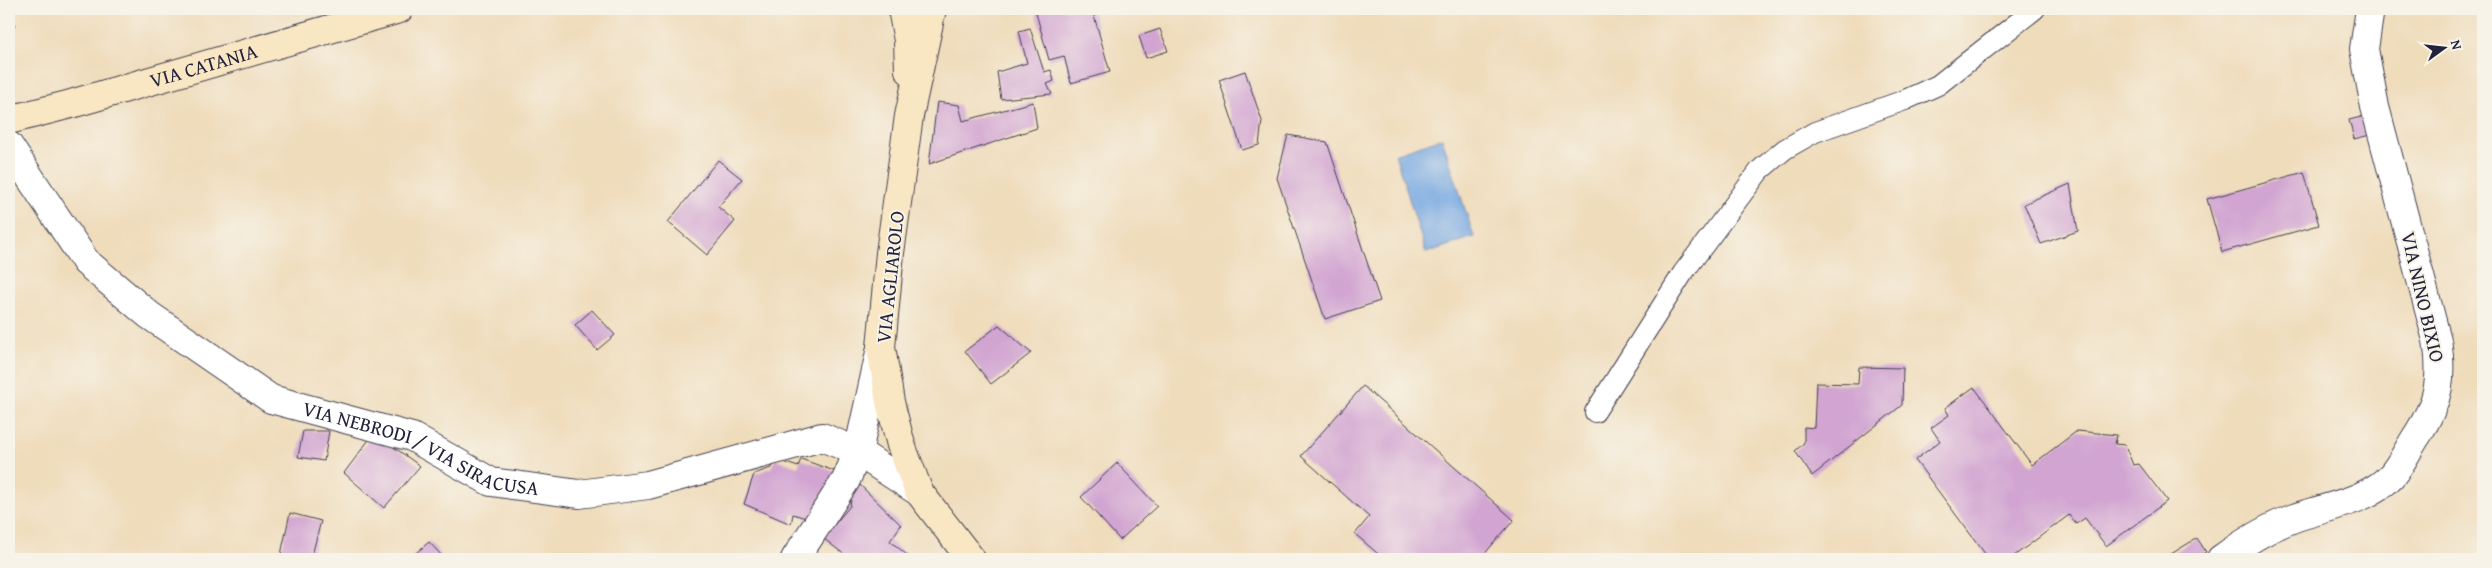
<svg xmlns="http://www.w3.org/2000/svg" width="2492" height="568" viewBox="0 0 2492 568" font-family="'Gentium Book Plus',serif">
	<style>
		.water { fill: #77a8e2; stroke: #4c658e }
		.building { fill: #d1a4d1 }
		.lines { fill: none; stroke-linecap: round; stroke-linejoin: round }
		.lane-casing { stroke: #413e4e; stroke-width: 22 }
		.street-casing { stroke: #413e4e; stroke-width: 30 }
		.secondary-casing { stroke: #413e4e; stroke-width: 30 }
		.lane { stroke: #fff; stroke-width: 20 }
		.street { stroke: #fff; stroke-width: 28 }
		.secondary { stroke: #f9e7c3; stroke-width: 28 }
		.labels { text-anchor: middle; stroke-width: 4; stroke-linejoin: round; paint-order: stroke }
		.street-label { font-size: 20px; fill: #22223b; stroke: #f7f3e8 }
	</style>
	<rect width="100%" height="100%" fill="#f7f3e8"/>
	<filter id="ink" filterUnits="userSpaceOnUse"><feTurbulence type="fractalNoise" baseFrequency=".02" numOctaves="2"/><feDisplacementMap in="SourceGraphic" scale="10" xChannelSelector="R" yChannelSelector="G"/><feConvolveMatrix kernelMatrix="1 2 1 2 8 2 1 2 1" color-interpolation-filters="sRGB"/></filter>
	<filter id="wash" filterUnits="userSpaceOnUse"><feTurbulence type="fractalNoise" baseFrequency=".0096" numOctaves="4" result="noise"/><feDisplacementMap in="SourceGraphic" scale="20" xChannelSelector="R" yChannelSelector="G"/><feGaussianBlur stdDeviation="1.12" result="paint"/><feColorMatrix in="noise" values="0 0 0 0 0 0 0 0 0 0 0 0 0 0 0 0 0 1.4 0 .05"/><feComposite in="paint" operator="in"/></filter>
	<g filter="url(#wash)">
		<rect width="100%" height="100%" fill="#efdcbb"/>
		<path class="water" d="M1442,138L1474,237L1426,253L1395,154Z"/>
		<g id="blocks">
			<path class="building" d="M9,9L15,26L9,28Z
				M1045,9H1092L1110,72L1071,83L1064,56L1049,60L1036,13L1045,11Z
				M1030,28L1044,72L1051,70L1054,81L1047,84L1052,94L1001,99L997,72L1027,63L1019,31Z
				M1160,29L1168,51L1146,58L1139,36Z
				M1245,71L1262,121L1259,145L1242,150L1219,80Z
				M937,102L959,105L963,121L1033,102L1037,128L929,164Z
				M2365,116L2370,135L2354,139L2349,120Z
				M1288,135L1327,142L1380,301L1325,319L1277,178Z
				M718,160L742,179L718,207L735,221L707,255L668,222Z
				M2304,172L2319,225L2222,252L2207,199Z
				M2070,184L2078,231L2041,244L2024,204Z
				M592,310L615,335L597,350L575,325Z
				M999,325L1031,353L991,384L965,351Z
				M1859,367L1903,368L1902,405L1812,476L1795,451L1804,443V427L1814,428L1816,383L1858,384Z
				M1363,386L1514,520L1480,559H1384L1355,534L1369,517L1301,456Z
				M1974,387L2032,465L2077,431L2117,435L2115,444L2125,445L2133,465L2139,464L2167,501L2106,546L2085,518L2076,524L2069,515L2010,559H1989L1915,460L1940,441L1931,428L1949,415L1945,408Z
				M303,431H329L324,461L298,457Z
				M374,433L420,466L384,508L344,473Z
				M775,459L798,467L801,459L837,472L809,519L793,514L791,524L744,504L754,474L771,468Z
				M1117,463L1157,506L1120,540L1081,497Z
				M858,483L901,525L890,541L912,559H850L823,538L850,506L852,494Z
				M290,513L321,521L311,559H280Z
				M2197,538L2206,552L2195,559H2163Z
				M429,542L445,559H409Z"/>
		</g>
	</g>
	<g filter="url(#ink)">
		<use href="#blocks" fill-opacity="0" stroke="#413e4e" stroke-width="1"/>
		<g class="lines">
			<defs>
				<path id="lane" d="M1595,412L1683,273L1760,170L1785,149L1815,132L1905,100L1938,85L2035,9"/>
				<g id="street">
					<path id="s1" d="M9,146L86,262L149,315L271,399L412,437L491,482L579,494L648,485L822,437L858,452L919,492"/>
					<path d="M795,559L846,480L858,452L881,348"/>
					<path d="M2221,559C2243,543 2267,528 2294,518C2325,507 2368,501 2391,476C2402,464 2409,447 2418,434C2439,401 2443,378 2437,340L2375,107L2364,49L2370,9"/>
				</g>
				<g id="secondary">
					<path d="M902,9L908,40L909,70"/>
					<path d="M932,9L909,116L890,253L881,347L890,402L901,445L919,492L971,559"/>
					<path id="s2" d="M9,120L71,104L399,9"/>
				</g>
			</defs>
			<use href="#lane" class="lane-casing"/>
			<use href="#street" class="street-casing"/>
			<use href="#secondary" class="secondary-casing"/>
			<use href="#lane" class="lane"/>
			<use href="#street" class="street"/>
			<use href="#secondary" class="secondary"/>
		</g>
	</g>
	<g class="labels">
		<g class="street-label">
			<text dy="7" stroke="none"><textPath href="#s2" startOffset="202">VIA CATANIA</textPath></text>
			<text transform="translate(890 277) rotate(-84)" y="7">VIA AGLIAROLO</text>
			<text transform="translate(2423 297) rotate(77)" y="7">VIA NINO BIXIO</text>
			<text dy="7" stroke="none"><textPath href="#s1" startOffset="529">VIA NEBRODI / VIA SIRACUSA</textPath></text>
		</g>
	</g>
	<rect width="2492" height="568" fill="none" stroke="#f7f3e8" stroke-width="30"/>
	<g transform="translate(2444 48) rotate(75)" stroke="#f7f3e8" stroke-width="4" paint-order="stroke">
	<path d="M0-4L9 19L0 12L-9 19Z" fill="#22223b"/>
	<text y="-8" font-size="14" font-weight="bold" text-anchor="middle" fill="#22223b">N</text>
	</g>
</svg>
